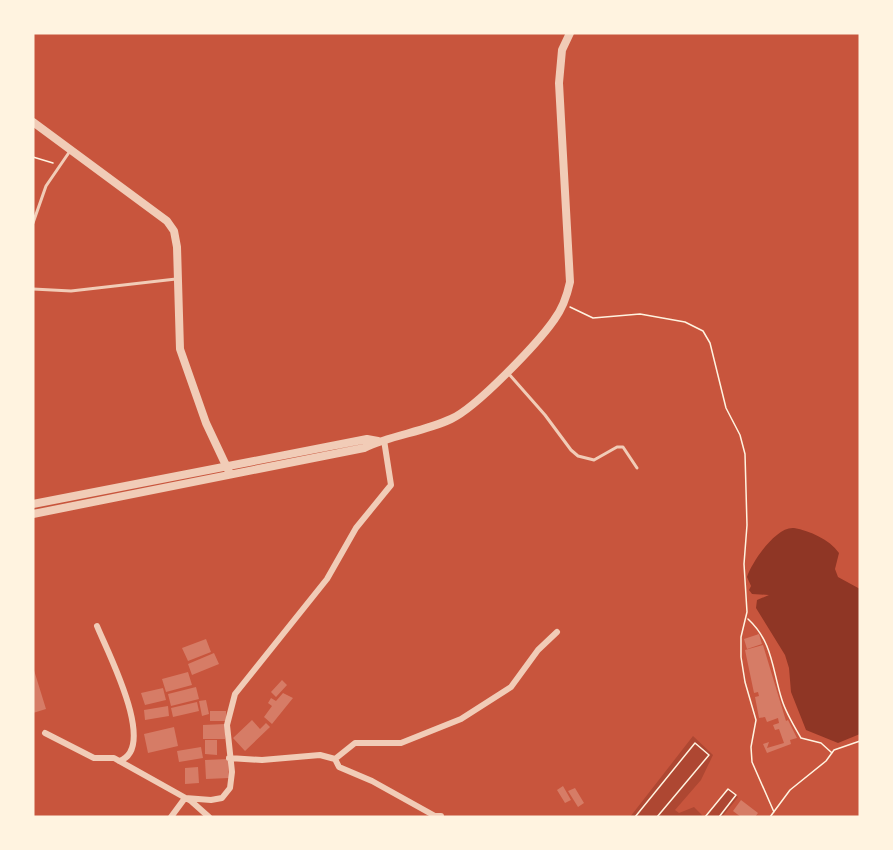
<svg xmlns="http://www.w3.org/2000/svg" width="893" height="850" viewBox="0 0 893 850" font-family="'DejaVu Sans',sans-serif">
	<style>
		.green { fill: #ae4732 }
		.water { fill: #8f3625 }
		.building { fill: #d67c66 }
		.lines { fill: none; stroke-linecap: round; stroke-linejoin: round }
		.path { stroke: #fff3e0; stroke-width: 1.5 }
		.service { stroke: #f1ccb7; stroke-width: 3 }
		.minor { stroke: #f1ccb7; stroke-width: 6 }
		.tertiary { stroke: #f1ccb7; stroke-width: 8 }
	</style>
	<rect width="100%" height="100%" fill="#c8553d"/>
	<path class="green" d="M693,736L713,755L701,780L675,810L679,813L694,807L704,817H630Z
		M728,789L738,797L722,817H705Z"/>
	<path class="water" d="M794,528C810,531 829,539 839,553L835,569L838,577L860,589V734L838,743L806,730L791,692L789,668L785,655L756,608L757,600L769,595L752,594L749,590L751,586L747,577C752,562 776,526 794,528Z"/>
	<path class="building" d="M759,634L762,644L747,649L744,639Z
		M206,639L211,652L188,661L182,648Z
		M763,645L786,721L788,720L797,738L790,740L791,744L767,753L763,744L769,742L767,748L784,743L779,729L775,730L773,725L779,723L778,718L767,722L765,717L759,718L755,697L759,696L758,692L754,693L745,650Z
		M214,653L219,664L192,675L188,664Z
		M33,667L46,709L33,713Z
		M188,672L192,685L166,692L162,679Z
		M282,680L287,685L276,697L271,692Z
		M196,687L199,699L171,706L168,694Z
		M163,688L166,700L145,705L141,693Z
		M283,693L293,698L272,724L264,717L272,706L268,703L271,698L276,701Z
		M206,700L209,714L202,716L199,701Z
		M197,702L199,711L173,717L171,708Z
		M168,706L169,716L145,720L144,710Z
		M210,711H226V721H210Z
		M252,720L260,729L266,723L270,727L245,751L233,738Z
		M225,724V739H203V725Z
		M174,727L178,746L148,753L144,734Z
		M205,740H217V755L205,754Z
		M201,747L203,758L179,762L177,751Z
		M228,759L229,778L206,779L205,760Z
		M198,767L199,783L185,784V768Z
		M563,786L571,800L565,803L557,790Z
		M575,788L584,803L578,807L568,791Z
		M741,800L758,813L755,817H741L733,811Z"/>
	<g class="lines">
		<path class="path" d="M33,157L53,163
			M570,307L593,318L640,314L685,322L703,331L710,343L726,408L740,435L745,454L747,525L744,564L747,612L741,637V657L745,682L756,720L751,747L752,762L774,812
			M748,619C773,642 772,669 782,700C786,713 794,726 801,738L821,743L832,753
			M635,817L695,743L709,755L657,817
			M705,817L728,789L736,795L719,817
			M770,817L790,790L826,761L834,750L860,741"/>
		<path class="service" d="M33,223L46,186L70,151
			M33,289L71,291L176,279
			M508,373L545,415L571,450L578,456L594,460L617,447H623L637,468"/>
		<path class="minor" d="M97,626C106,649 159,749 119,761
			M45,733L94,758H114L191,801L209,817
			M229,758L262,760L320,755L335,759L339,767L372,781L435,816H441
			M335,759L355,743H401L461,719L511,687L538,650L557,632
			M171,817L185,798L211,800L222,798L230,788L232,772L227,725L235,694L327,579L356,528L391,485L384,440"/>
		<path class="tertiary" d="M33,122L167,221L174,231L177,247L180,349L206,423L230,474
			M33,504L367,439L378,441
			M33,514L364,448C392,435 423,432 451,419C476,408 538,343 554,320C563,308 567,296 570,282L559,83L562,50L570,33"/>
	</g>
	<rect width="893" height="850" fill="none" stroke="#fff3e0" stroke-width="69"/>
</svg>
